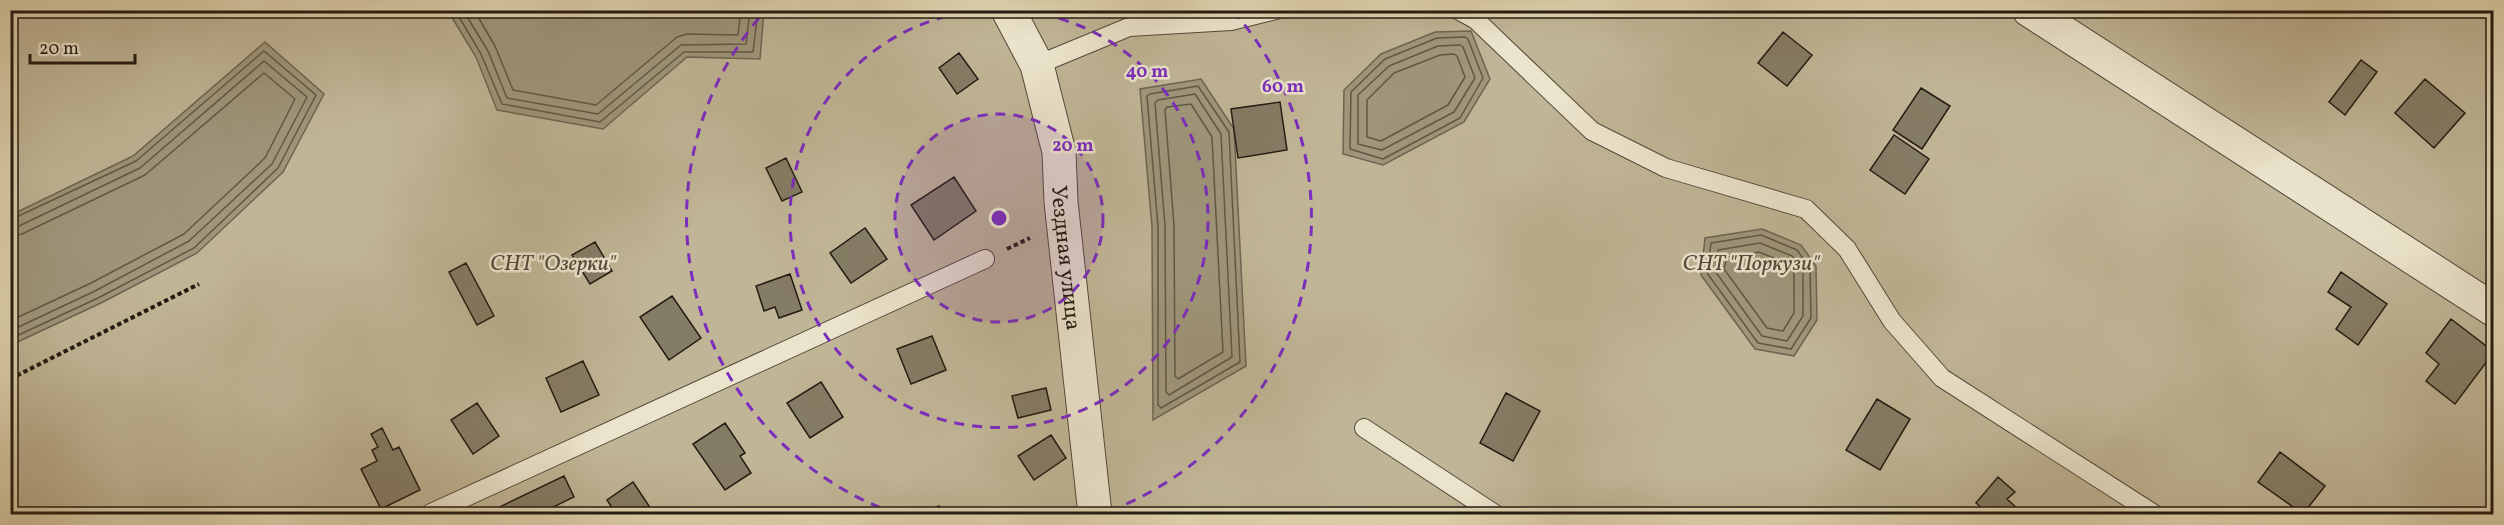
<svg xmlns="http://www.w3.org/2000/svg" width="2504" height="525" viewBox="0 0 2504 525" font-family="Vollkorn,serif">
	<style>
		.green { fill: #c0b596; stroke: #716854; stroke-width: 1.5 }
		.water { fill: #9f967b; stroke: #6d6551; stroke-width: 1.5 }
		.lines { fill: none; stroke-linecap: round; stroke-linejoin: round }
		.shore { stroke: #605846; stroke-width: 1.5 }
		.building { fill: #857c65; stroke: #221b12; stroke-width: 1.5 }
		.service-casing { stroke: #524a3a; stroke-width: 20 }
		.minor-casing { stroke: #524a3a; stroke-width: 35 }
		.path { stroke: #221b12; stroke-width: 4; stroke-dasharray: 4.5 3; stroke-linecap: butt }
		.service { stroke: #ebe4cc; stroke-width: 18 }
		.minor { stroke: #ebe4cc; stroke-width: 33 }
		.ring { fill: none; stroke: #7b2cbf; stroke-width: 3; stroke-dasharray: 10 8 }
		.labels { text-anchor: middle; stroke-width: 5; stroke-linejoin: round; paint-order: stroke }
		.street-label { font-size: 22px; fill: #221b12; stroke: #ebe4cc }
		.park-label { font-size: 22px; font-style: italic; fill: #51493a; stroke: #ebe4cc }
		.centre { fill: #7b2cbf; stroke: #ebe4cc; stroke-width: 3 }
		.ring-label { font-size: 18px; text-anchor: middle; font-weight: bold; fill: #7b2cbf; stroke: #ebe4cc; stroke-width: 5; stroke-linejoin: round; paint-order: stroke }
	</style>
	<rect width="100%" height="100%" fill="#e0d5b1"/>
	<filter id="stains"><feTurbulence type="fractalNoise" baseFrequency=".00333" numOctaves="4"/><feColorMatrix values="0 0 0 0 .2 0 0 0 0 .09 0 0 0 0 .02 0 0 0 .5 -.17"/></filter>
	<radialGradient id="worn" r=".72"><stop offset=".6" stop-color="#630" stop-opacity="0"/><stop offset="1" stop-color="#630" stop-opacity=".3"/></radialGradient>
	<path class="green" d="M10,11H2493V514H11Z"/>
	<path class="water" d="M448,11H764L760,59L687,57L603,129L497,110L476,57Z
		M1471,31L1490,79L1464,122L1383,165L1343,154L1344,90L1381,54L1435,32Z
		M265,42L324,94L283,172L197,253L101,303L11,345V215L133,156Z
		M1201,79L1234,129L1246,366L1153,420L1152,227L1140,89Z
		M1762,229L1801,245L1816,266L1817,320L1794,356L1755,349L1701,275L1705,238Z"/>
	<g class="lines">
		<path class="shore" d="M455,10L481,54L502,104L600,122L684,52H753L758,10
			M463,10L488,51L507,98L598,114L681,45L746,44L750,10
			M474,10L495,46L513,90L596,105L677,37L687,34L738,35L741,10
			M1465,37L1468,39L1483,78L1460,118L1383,159L1350,149L1351,92L1385,59L1437,38Z
			M1460,45L1463,47L1475,78L1454,112L1382,150L1358,144V95L1389,66L1438,46Z
			M1454,54L1457,56L1465,77L1448,105L1381,141L1367,137V100L1394,73L1440,55Z
			M1198,86L1229,132L1240,362L1161,408L1158,405V227L1147,96L1150,94Z
			M1195,94L1221,134L1232,357L1169,395L1166,392L1165,226L1155,103L1158,100Z
			M1191,104L1212,137L1223,352L1178,379L1175,376L1174,226L1165,110L1167,107Z
			M10,220L136,161L264,51L316,95L278,168L194,248L98,298L10,339
			M10,228L19,226L140,168L264,61L307,97L272,164L189,241L95,291L10,331
			M1761,235L1797,250L1810,268L1811,318L1791,349L1758,343L1707,273L1711,243Z
			M10,237L22,234L145,175L264,73L295,99L265,158L184,234L91,283L10,321
			M1760,243L1792,256L1803,271V316L1787,341L1762,336L1715,271L1718,250Z
			M1759,252L1786,263L1794,273V313L1783,331L1767,328L1724,269L1727,257Z"/>
	</g>
	<path class="building" d="M1783,32L1812,55L1787,86L1758,63Z
		M959,53L978,79L957,94L939,68Z
		M2361,60L2377,72L2345,115L2329,102Z
		M2425,79L2465,113L2434,148L2395,113Z
		M1921,88L1950,106L1922,149L1893,130Z
		M1280,102L1287,150L1238,158L1231,109Z
		M1894,135L1929,159L1905,194L1870,170Z
		M786,158L802,192L782,201L766,168Z
		M954,177L976,211L934,240L911,205Z
		M865,228L887,259L851,283L830,253Z
		M595,242L612,271L590,284L572,255Z
		M466,263L494,316L477,325L449,272Z
		M2341,272L2387,304L2358,345L2336,329L2351,307L2328,292Z
		M790,274L802,310L779,318L775,307L764,311L756,286Z
		M672,296L701,338L669,360L640,317Z
		M2451,319L2494,352L2455,404L2426,381L2439,364L2426,353Z
		M932,336L946,370L911,384L897,349Z
		M583,361L599,395L561,412L546,378Z
		M821,382L843,417L810,438L787,403Z
		M1046,388L1051,410L1018,418L1012,396Z
		M1506,393L1540,411L1513,461L1480,443Z
		M1877,399L1910,419L1880,470L1846,450Z
		M477,403L499,436L473,454L451,420Z
		M725,423L745,453L740,456L751,473L725,490L693,444Z
		M382,428L393,450L399,447L420,490L381,509L361,469L377,461L372,450L378,447L371,434Z
		M1051,435L1066,458L1034,480L1018,456Z
		M2280,452L2325,486L2303,514L2258,482Z
		M564,476L574,497L547,510L549,514H485Z
		M1998,477L2015,492L2007,499L2018,509L2013,514H1989L1976,503Z
		M633,482L653,512L650,514H616L607,500Z
		M939,506L944,514H922Z"/>
	<g class="lines">
		<defs>
			<path id="service" d="M1458,10L1476,20L1592,131L1666,168L1806,209L1847,249L1892,321L1942,378L2154,514
				M1037,65L1129,27L1231,21L1276,10
				M1364,428L1495,514
				M429,514L985,259"/>
			<g id="minor">
				<path id="s1" d="M1008,10L1037,65L1059,152L1061,202L1095,514"/>
				<path d="M2029,10L2494,310"/>
			</g>
		</defs>
		<use href="#service" class="service-casing"/>
		<use href="#minor" class="minor-casing"/>
		<path class="path" d="M1007,249L1030,238
			M10,379L199,284"/>
		<use href="#service" class="service"/>
		<use href="#minor" class="minor"/>
	</g>
	<circle cx="999" cy="218" r="104" fill="#7b2cbf" fill-opacity=".12"/>
	<g class="ring">
		<circle cx="999" cy="218" r="104"/>
		<path d="M1024 11A209 209 0 1 1 974 11"/>
		<path d="M897 514A313 313 0 0 1 765 11M1233 11A313 313 0 0 1 1101 514"/>
	</g>
	<g class="labels">
		<g class="street-label">
			<text dy="8" stroke="none"><textPath href="#s1" startOffset="258">Уездная улица</textPath></text>
		</g>
		<g class="park-label">
			<text x="553" y="270">СНТ "Озерки"</text>
			<text x="1751" y="270">СНТ "Поркузи"</text>
		</g>
	</g>
	<circle cx="999" cy="218" r="9" class="centre"/>
	<g class="ring-label">
		<text x="1147" y="77">40 m</text>
		<text x="1283" y="92">60 m</text>
		<text x="1073" y="151">20 m</text>
	</g>
	<rect width="2504" height="525" fill="none" stroke="#e0d5b1" stroke-width="36"/>
	<rect x="12" y="12" width="2480" height="501" fill="none" stroke="#221b12" stroke-width="3"/>
	<rect x="18" y="18" width="2468" height="489" fill="none" stroke="#221b12" stroke-width="1.5"/>
	<path d="M30 54v9h105v-9" fill="none" stroke="#221b12" stroke-width="3"/>
	<text x="39" y="54" font-size="18" fill="#221b12" stroke="#ebe4cc" stroke-width="4.5" paint-order="stroke">20 m</text>
	<rect width="100%" height="100%" filter="url(#stains)"/>
	<rect width="100%" height="100%" fill="url(#worn)"/>
</svg>
